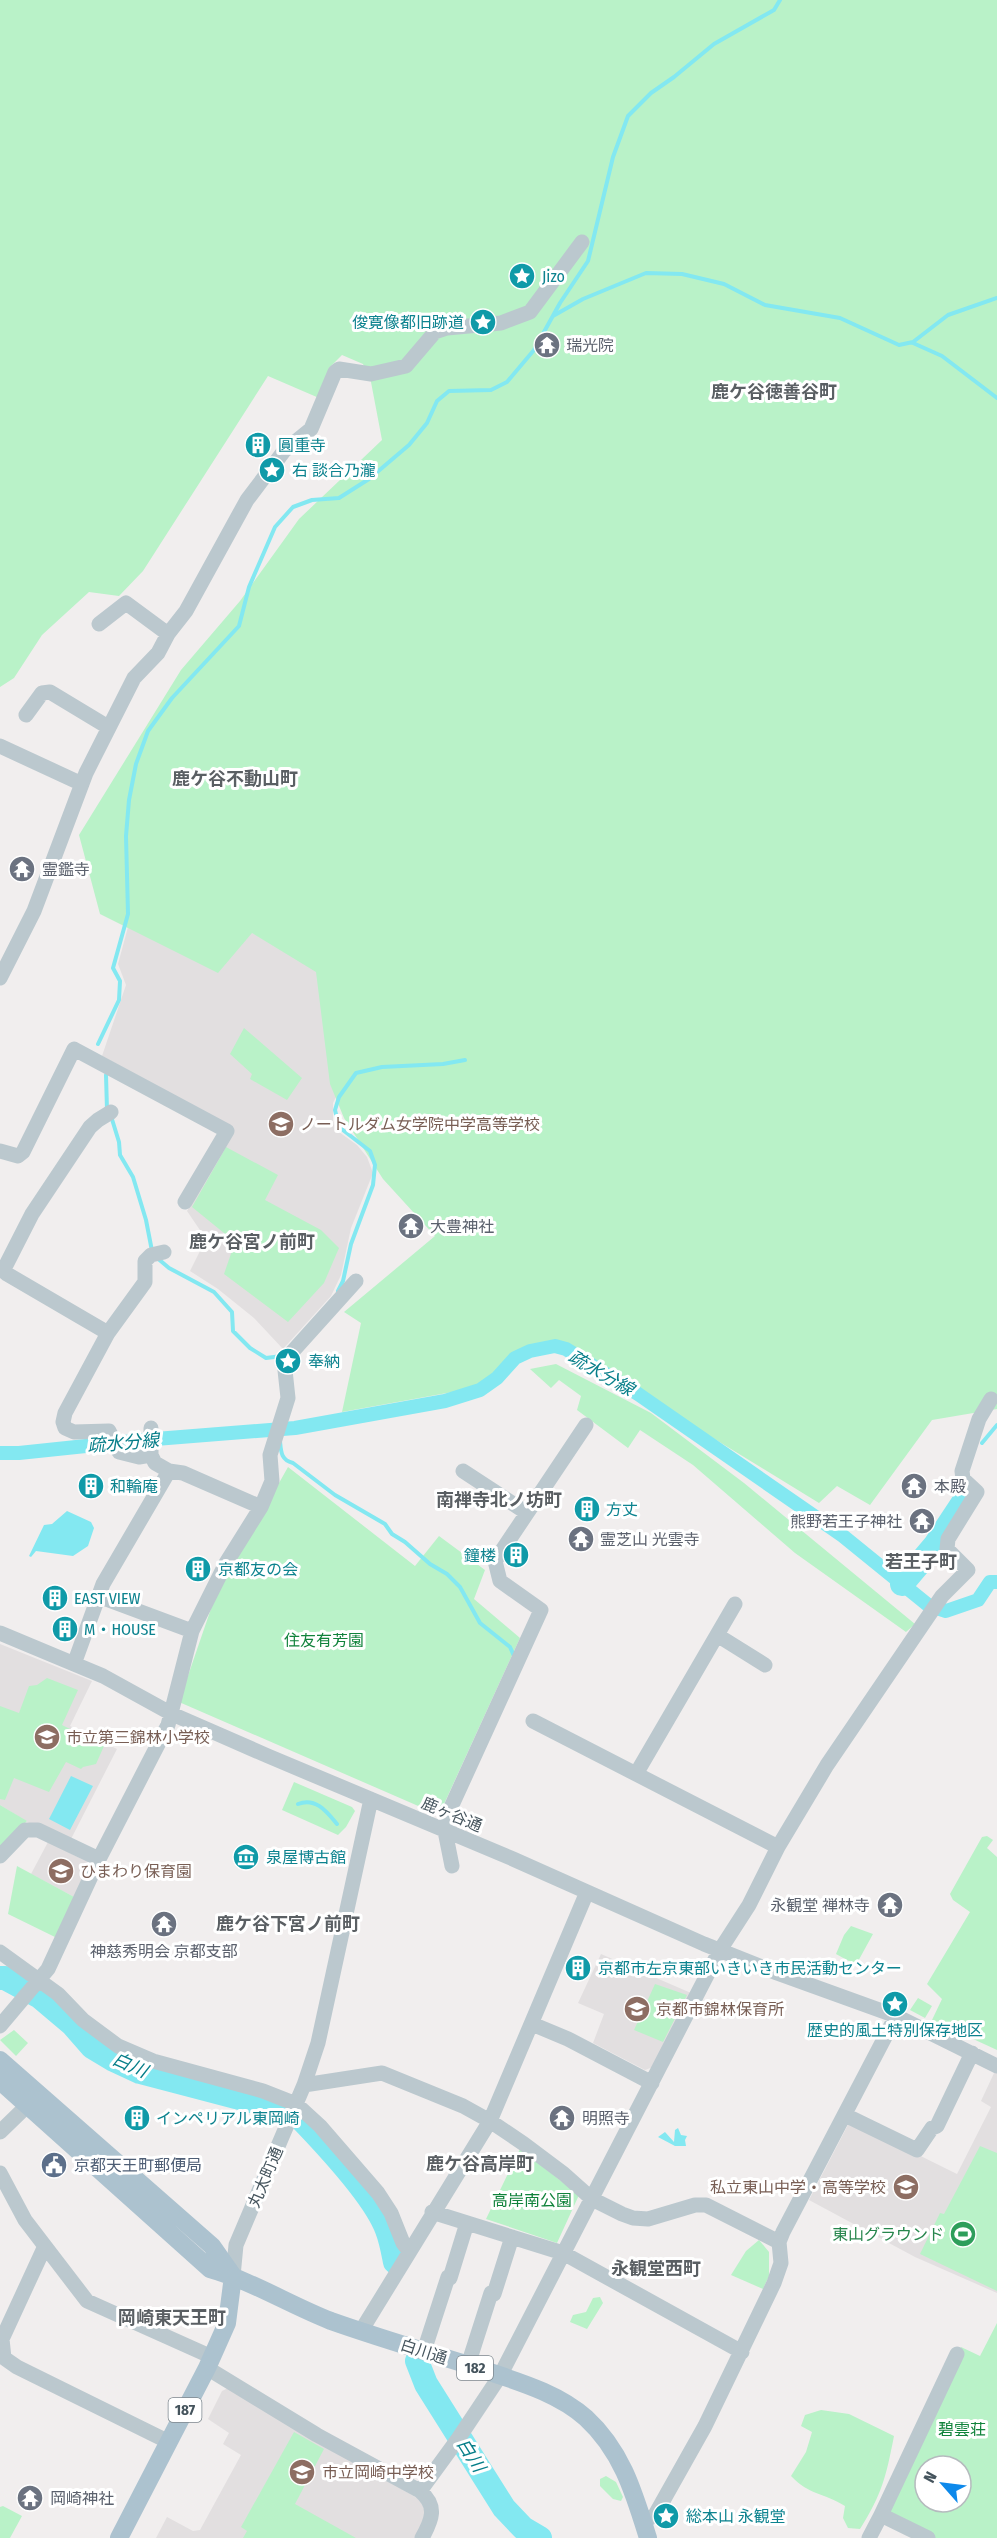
<svg xmlns="http://www.w3.org/2000/svg" width="997" height="2538" viewBox="0 0 997 2538" font-family="'Fira Sans Condensed','Noto Sans JP',sans-serif">
	<style>
		.education { fill: #e2dfe0 }
		.green { fill: #b9f2c8; fill-rule: evenodd }
		.water { fill: #83e8f1 }
		.lines { fill: none; stroke-linecap: round; stroke-linejoin: round }
		.stream { stroke: #83e8f1; stroke-width: 4 }
		.canal { stroke: #83e8f1; stroke-width: 14 }
		.river { stroke: #83e8f1; stroke-width: 24 }
		.minor { stroke: #bbc8ce; stroke-width: 15 }
		.major { stroke: #acc2cf; stroke-width: 18 }
		.labels { text-anchor: middle; stroke-width: 6; stroke-linejoin: round; paint-order: stroke }
		.shield { fill: #fff; stroke: #7d878e; stroke-width: 1.5 }
		.shield-label { font-size: 15px; font-weight: bold; fill: #45545d }
		.culture-label { font-size: 16px; fill: #0d838f; stroke: #fff; text-anchor: start }
		.worship-label { font-size: 16px; fill: #5b616d; stroke: #fff; text-anchor: start }
		.education-label { font-size: 16px; fill: #785e54; stroke: #fff; text-anchor: start }
		.park-label { font-size: 16px; fill: #11833c; stroke: #fff }
		.street-label { font-size: 16px; fill: #45545d; stroke: #fff }
		.service-label { font-size: 16px; fill: #4e5e75; stroke: #fff; text-anchor: start }
		.leisure-label { font-size: 16px; fill: #27864d; stroke: #fff; text-anchor: end }
		.neighbourhood-label { font-size: 18px; font-weight: bold; fill: #5a5f63; stroke: #fff }
		.water-label { font-size: 18px; font-style: italic; fill: #067e89; stroke: #fff }
	</style>
	<rect width="100%" height="100%" fill="#f1eeee"/>
	<path class="education" d="M186,897L302,960L334,986L341,1087L333,1103V1121L339,1132L357,1145L367,1157L373,1173L351,1228L341,1275L331,1296L283,1349L254,1318L218,1289L190,1271L206,1239L187,1211L232,1127L102,1056L126,985L118,964L128,927Z
		M0,1644L92,1681L70,1726L117,1749L70,1841L34,1826L0,1805Z
		M48,1842L88,1862L91,1868L76,1898L31,1874Z
		M601,1954L691,1993L653,2067L645,2070L593,2043L604,2014L578,2003Z
		M995,2071L997,2072V2293L915,2257L809,2200L850,2121L957,2174L991,2107L981,2101Z
		M228,2388L412,2495L421,2501L424,2509L425,2517L415,2538H156L167,2517L193,2531L200,2530L241,2455L223,2444L229,2433L208,2419L222,2391Z"/>
	<path class="green" d="M0,0H997V1409L932,1420L870,1505L837,1486L819,1503L553,1340L469,1389L342,1412L361,1323L344,1312L435,1236L383,1179L344,1118L330,1084L316,972L252,933L218,973L100,914L79,835L181,670L240,601L299,519L382,440L371,382L363,364L342,355L329,368L319,398L268,376L143,571L119,596L89,592L42,635L14,678L0,687Z
		M244,1028L302,1078L287,1100L250,1079L252,1074L230,1054Z
		M226,1147L278,1175L265,1200L321,1230L339,1248L324,1283L288,1322L224,1274L235,1242L192,1207Z
		M556,1364L651,1413L744,1483L915,1624L906,1632L795,1553L693,1465L640,1430L628,1448L577,1410L581,1396L559,1380L551,1388L530,1369Z
		M288,1467L415,1566L439,1536L485,1570L474,1599L520,1638L439,1815L179,1702L215,1597Z
		M47,1678L78,1690L62,1725L104,1746L96,1764L83,1767L81,1769L66,1762L49,1792L14,1778L5,1800L0,1799V1706L19,1713L29,1686L37,1685Z
		M294,1782L352,1807L355,1811L346,1827L338,1835L282,1810Z
		M0,1805L27,1821L0,1848Z
		M987,1836L993,1840L987,1848L997,1857V2050L932,2020L942,1999L927,1984L970,1912L953,1900L950,1894L982,1837Z
		M17,1866L76,1898L57,1938L8,1914Z
		M851,1926L873,1934L856,1965L836,1954L844,1935Z
		M655,1984L687,1995L663,2042L634,2030Z
		M918,1998L932,2006L925,2018L910,2010Z
		M14,2030L28,2043L16,2056L0,2040Z
		M980,2146L997,2153V2291L920,2254L940,2213L944,2214Z
		M520,2149L579,2195L557,2243L486,2219Z
		M759,2240L769,2252V2276L763,2289L731,2275L746,2251Z
		M600,2297L603,2303L587,2329L570,2322L573,2315L586,2312L593,2298Z
		M997,2323V2538H935L883,2514L961,2347L980,2356ZM925,2466H961V2502H925Z
		M821,2410L849,2414L894,2436C886,2477 882,2494 860,2529L848,2528L843,2518L845,2506C824,2493 809,2495 791,2476L806,2452L812,2432L801,2426L805,2415Z
		M294,2432L324,2449L295,2504L356,2538H243L247,2531L241,2527Z
		M606,2476L616,2482L623,2497L621,2501L613,2499L600,2486V2479Z
		M3,2506L22,2516L10,2538H0V2507Z"/>
	<path class="water" d="M67,1511L91,1522L94,1528L88,1546L73,1556L36,1551L31,1557L29,1556L44,1525L52,1524Z
		M71,1776L93,1786L70,1830L49,1819Z
		M678,2128L681,2135L687,2136L685,2140L686,2146H675L658,2137L665,2132L674,2142L675,2130Z"/>
	<g class="lines">
		<path class="stream" d="M553,316L583,299L646,273L682,274L724,284L765,305L840,318L899,345L913,342L948,315L997,298
			M913,343L942,356L997,398
			M98,1044L119,1000L120,981L113,968L128,914L126,836L129,800L136,764L148,731L172,698L239,626L249,587L275,527L293,507L312,500L339,498L369,479L409,445L427,423L437,401L449,391L491,390L507,382L534,350L560,303L588,261L613,157L628,116L651,93L674,77L714,44L774,10L780,0
			M106,1075L107,1110
			M111,1116L119,1142L120,1155L133,1177L146,1220L152,1251
			M156,1257L169,1268L214,1292L232,1312L233,1331L250,1348L266,1358L282,1356
			M338,1291L343,1281L351,1244L373,1185L375,1165L370,1151L339,1127L335,1110L339,1097L356,1073L382,1067L443,1064L465,1060
			M280,1441C281,1452 281,1460 293,1463L335,1495L385,1524L392,1534L405,1542L430,1564L447,1574L460,1587L480,1623L510,1647L514,1656
			M982,1443L997,1425
			M298,1804C316,1797 327,1812 337,1824"/>
		<path class="canal" d="M0,1453H19L143,1440L295,1428L445,1401L480,1390L497,1378L515,1358L530,1351L555,1346L566,1349L638,1394L843,1536L928,1605L946,1611L978,1600L990,1582H997"/>
		<path class="river" d="M902,1584L935,1545L964,1501
			M0,1978H5L40,1997L72,2024L92,2047L112,2059L140,2072L282,2109
			M301,2119C326,2145 375,2197 387,2230C391,2240 393,2252 395,2262
			M417,2361L426,2384L504,2508L523,2528L540,2538"/>
		<path class="minor" d="M99,624L126,603L168,634
			M26,715L42,693L50,692L108,727
			M0,746L82,784
			M0,978L34,911L86,773L134,678L158,653L168,634L186,611L247,500L284,451L311,429L335,372L339,369L371,374L406,366L435,332L447,328L501,323L530,312L582,242
			M0,1151L18,1156L23,1152L74,1049L227,1131L185,1202
			M0,1268L7,1274L108,1333
			M3,1271L32,1214L90,1127L98,1120L111,1112
			M151,1428V1455L155,1463L169,1471L183,1473L261,1507
			M151,1455L139,1457L119,1452L109,1431L74,1432L65,1428L63,1422L65,1413L108,1333L145,1282V1261L151,1255L164,1252
			M463,1471L527,1513
			M98,1596L192,1631
			M0,1633L103,1676L172,1714L268,1756L513,1859L704,1944L777,1973L896,2016L997,2066
			M717,1635L765,1665
			M74,1664L103,1584L169,1471
			M533,1721L778,1847
			M636,1774L735,1604
			M0,1856L25,1830H38L99,1859
			M452,1866L445,1831L447,1816L541,1610L500,1581L495,1561L586,1425
			M0,1952L58,1994L83,2020L118,2046L153,2061L263,2091L296,2104L320,2126L378,2193L391,2213L403,2243L409,2251
			M532,2024L568,2039L652,2083
			M0,2026L48,1969L99,1859L168,1725L192,1631L226,1563L261,1507L272,1481L270,1455L288,1398L284,1361L356,1281
			M304,2085L382,2073L463,2106L490,2121L524,2144L564,2174L592,2199L622,2214L633,2218L648,2219L695,2205H706L779,2242
			M845,2115L917,2150L932,2128L937,2126L972,2053
			M0,2132L34,2099
			M0,2173L25,2220L87,2301L212,2357
			M432,2212L563,2253L742,2352
			M45,2246L2,2339L4,2358L17,2367L169,2442
			M233,2276L236,2245L304,2085L318,2043L371,1799
			M450,2278L467,2223
			M494,2294L512,2237
			M361,2331L490,2121L587,1892
			M424,2351L448,2277
			M468,2365L491,2293
			M207,2368L317,2435L420,2491C438,2506 432,2520 422,2538
			M420,2491L458,2439L500,2376L720,1950L749,1905L778,1847L827,1765L942,1596L968,1570L947,1549L948,1539L977,1492L963,1479L962,1471L979,1419L991,1399
			M643,2522L655,2515L705,2426L774,2283L781,2263L779,2242L783,2232L896,2016
			M869,2538L881,2515
			M928,2538L881,2515L957,2354"/>
		<path class="major" d="M0,2060L212,2246L233,2276
			M0,2081L210,2269C252,2281 290,2305 331,2321C379,2338 427,2352 475,2367C512,2380 556,2391 586,2418C622,2451 634,2493 648,2538
			M119,2538L207,2368L227,2323L233,2276"/>
	</g>
	<defs>
		<symbol id="sight-disc" viewBox="-11 -11 22 22"><circle r="9.5" fill="#0f9aa8" stroke="#fff"/><path d="M0-6L1.8-2.2L6-1.7L2.9 1.2L3.7 5.4L0 3.3L-3.7 5.4L-2.9 1.2L-6-1.7L-1.8-2.2Z" fill="#fff"/></symbol>
		<symbol id="temple-disc" viewBox="-11 -11 22 22"><circle r="9.5" fill="#6b7280" stroke="#fff"/><path d="M0-6L5-2H3V0L6.5 2.5H4V6H1.5V3h-3V6H-4V2.5H-6.5L-3 0V-2H-5Z" fill="#fff"/></symbol>
		<symbol id="building-disc" viewBox="-11 -11 22 22"><circle r="9.5" fill="#0f9aa8" stroke="#fff"/><path d="M-4-6H4V6H1V3H-1V6H-4ZM-2.5-4.3h1.7v1.8h-1.7ZM.8-4.3h1.7v1.8H.8ZM-2.5-1h1.7V.8h-1.7ZM.8-1h1.7V.8H.8Z" fill="#fff"/></symbol>
		<symbol id="school-disc" viewBox="-11 -11 22 22"><circle r="9.5" fill="#8d6e63" stroke="#fff"/><path d="M0-5L7-2L0 1L-7-2ZM-4 1L0 2.5L4 1V4Q0 6-4 4Z" fill="#fff"/></symbol>
		<symbol id="museum-disc" viewBox="-11 -11 22 22"><circle r="9.5" fill="#0f9aa8" stroke="#fff"/><path d="M0-6L6-3V-2H-6V-3ZM-5-1h2V3h-2ZM-1-1h2V3h-2ZM3-1h2V3H3ZM-6 4H6V6H-6Z" fill="#fff"/></symbol>
		<symbol id="civic-disc" viewBox="-11 -11 22 22"><circle r="9.5" fill="#5c6f8a" stroke="#fff"/><path d="M-.6-6.5H3V-4.5H.6V-3L4-1V1h2V6H-6V1h2V-1L-.6-3ZM-1.2 2.5V6h2.4V2.5Z" fill="#fff"/></symbol>
		<symbol id="stadium-disc" viewBox="-11 -11 22 22"><circle r="9.5" fill="#2e9e5b" stroke="#fff"/><path d="M0-5a6.5 5 0 1 0 0 10a6.5 5 0 1 0 0-10ZM-3.5-1.8h7v3.6h-7Z" fill="#fff"/></symbol>
	</defs>
	<g fill-rule="evenodd">
		<use href="#sight-disc" x="507" y="261" width="30" height="30"/>
		<use href="#sight-disc" x="468" y="307" width="30" height="30"/>
		<use href="#temple-disc" x="532" y="330" width="30" height="30"/>
		<use href="#building-disc" x="243" y="430" width="30" height="30"/>
		<use href="#sight-disc" x="257" y="455" width="30" height="30"/>
		<use href="#temple-disc" x="7" y="854" width="30" height="30"/>
		<use href="#school-disc" x="266" y="1109" width="30" height="30"/>
		<use href="#temple-disc" x="396" y="1211" width="30" height="30"/>
		<use href="#sight-disc" x="273" y="1346" width="30" height="30"/>
		<use href="#building-disc" x="76" y="1471" width="30" height="30"/>
		<use href="#temple-disc" x="899" y="1471" width="30" height="30"/>
		<use href="#building-disc" x="572" y="1494" width="30" height="30"/>
		<use href="#temple-disc" x="907" y="1506" width="30" height="30"/>
		<use href="#temple-disc" x="566" y="1524" width="30" height="30"/>
		<use href="#building-disc" x="501" y="1540" width="30" height="30"/>
		<use href="#building-disc" x="183" y="1554" width="30" height="30"/>
		<use href="#building-disc" x="40" y="1583" width="30" height="30"/>
		<use href="#building-disc" x="50" y="1614" width="30" height="30"/>
		<use href="#school-disc" x="32" y="1722" width="30" height="30"/>
		<use href="#museum-disc" x="231" y="1842" width="30" height="30"/>
		<use href="#school-disc" x="46" y="1856" width="30" height="30"/>
		<use href="#temple-disc" x="875" y="1890" width="30" height="30"/>
		<use href="#temple-disc" x="149" y="1909" width="30" height="30"/>
		<use href="#building-disc" x="563" y="1953" width="30" height="30"/>
		<use href="#sight-disc" x="880" y="1989" width="30" height="30"/>
		<use href="#school-disc" x="622" y="1994" width="30" height="30"/>
		<use href="#building-disc" x="122" y="2103" width="30" height="30"/>
		<use href="#temple-disc" x="547" y="2103" width="30" height="30"/>
		<use href="#civic-disc" x="39" y="2150" width="30" height="30"/>
		<use href="#school-disc" x="891" y="2172" width="30" height="30"/>
		<use href="#stadium-disc" x="948" y="2219" width="30" height="30"/>
		<use href="#school-disc" x="287" y="2457" width="30" height="30"/>
		<use href="#temple-disc" x="15" y="2483" width="30" height="30"/>
		<use href="#sight-disc" x="651" y="2501" width="30" height="30"/>
	</g>
	<g class="labels">
		<g class="shield">
			<rect x="457" y="2356" width="36" height="24" rx="4.5"/>
			<rect x="168.5" y="2398" width="33" height="24" rx="4.5"/>
		</g>
		<g class="shield-label">
			<text x="475" y="2373">182</text>
			<text x="185" y="2415">187</text>
		</g>
		<g class="culture-label">
			<text x="542" y="282">Jizo</text>
			<text x="464" y="328" text-anchor="end">俊寛像都旧跡道</text>
			<text x="278" y="451">圓重寺</text>
			<text x="292" y="476">右 談合乃瀧</text>
			<text x="308" y="1367">奉納</text>
			<text x="110" y="1492">和輪庵</text>
			<text x="606" y="1515">方丈</text>
			<text x="496" y="1561" text-anchor="end">鐘楼</text>
			<text x="218" y="1575">京都友の会</text>
			<text x="74" y="1604">EAST VIEW</text>
			<text x="84" y="1635">M・HOUSE</text>
			<text x="266" y="1863">泉屋博古館</text>
			<text x="598" y="1974">京都市左京東部いきいき市民活動センター</text>
			<text x="895" y="2036" text-anchor="middle">歴史的風土特別保存地区</text>
			<text x="156" y="2124">インペリアル東岡崎</text>
			<text x="686" y="2522">総本山 永観堂</text>
		</g>
		<g class="worship-label">
			<text x="566" y="351">瑞光院</text>
			<text x="42" y="875">霊鑑寺</text>
			<text x="430" y="1232">大豊神社</text>
			<text x="934" y="1492">本殿</text>
			<text x="902" y="1527" text-anchor="end">熊野若王子神社</text>
			<text x="600" y="1545">霊芝山 光雲寺</text>
			<text x="870" y="1911" text-anchor="end">永観堂 禅林寺</text>
			<text x="164" y="1957" text-anchor="middle">神慈秀明会 京都支部</text>
			<text x="582" y="2124">明照寺</text>
			<text x="50" y="2504">岡崎神社</text>
		</g>
		<g class="education-label">
			<text x="300" y="1130">ノートルダム女学院中学高等学校</text>
			<text x="66" y="1743">市立第三錦林小学校</text>
			<text x="80" y="1877">ひまわり保育園</text>
			<text x="656" y="2015">京都市錦林保育所</text>
			<text x="886" y="2193" text-anchor="end">私立東山中学・高等学校</text>
			<text x="322" y="2478">市立岡崎中学校</text>
		</g>
		<g class="park-label">
			<text x="324" y="1646">住友有芳園</text>
			<text x="532" y="2206">高岸南公園</text>
			<text x="962" y="2435">碧雲荘</text>
		</g>
		<g class="street-label">
			<text transform="translate(452 1814) rotate(23)" y="6">鹿ヶ谷通</text>
			<text transform="translate(265 2177) rotate(-67)" y="6">丸太町通</text>
			<text transform="translate(424 2351) rotate(18)" y="6">白川通</text>
		</g>
		<g class="service-label">
			<text x="74" y="2171">京都天王町郵便局</text>
		</g>
		<g class="leisure-label">
			<text x="944" y="2240">東山グラウンド</text>
		</g>
		<g class="neighbourhood-label">
			<text x="774" y="398">鹿ケ谷徳善谷町</text>
			<text x="235" y="785">鹿ケ谷不動山町</text>
			<text x="252" y="1248">鹿ケ谷宮ノ前町</text>
			<text x="499" y="1506">南禅寺北ノ坊町</text>
			<text x="921" y="1568">若王子町</text>
			<text x="288" y="1930">鹿ケ谷下宮ノ前町</text>
			<text x="480" y="2170">鹿ケ谷高岸町</text>
			<text x="656" y="2275">永観堂西町</text>
			<text x="172" y="2324">岡崎東天王町</text>
		</g>
		<g class="water-label">
			<text transform="translate(601 1373) rotate(30)" y="6">疏水分線</text>
			<text transform="translate(123 1443) rotate(-5)" y="6">疏水分線</text>
			<text transform="translate(130 2065) rotate(24)" y="6">白川</text>
			<text transform="translate(471 2455) rotate(58)" y="6">白川</text>
		</g>
	</g>
	<g transform="translate(943 2484) rotate(298)"><circle r="28" fill="#ffffff" stroke="#b5bbbe" stroke-width="1.5"/>
	<path d="M0-4.5L10 22L0 15L-10 22Z" fill="#0d89eb"/>
	<text y="-9" font-size="16" font-weight="bold" text-anchor="middle" fill="#45545d">N</text>
	</g>
</svg>
